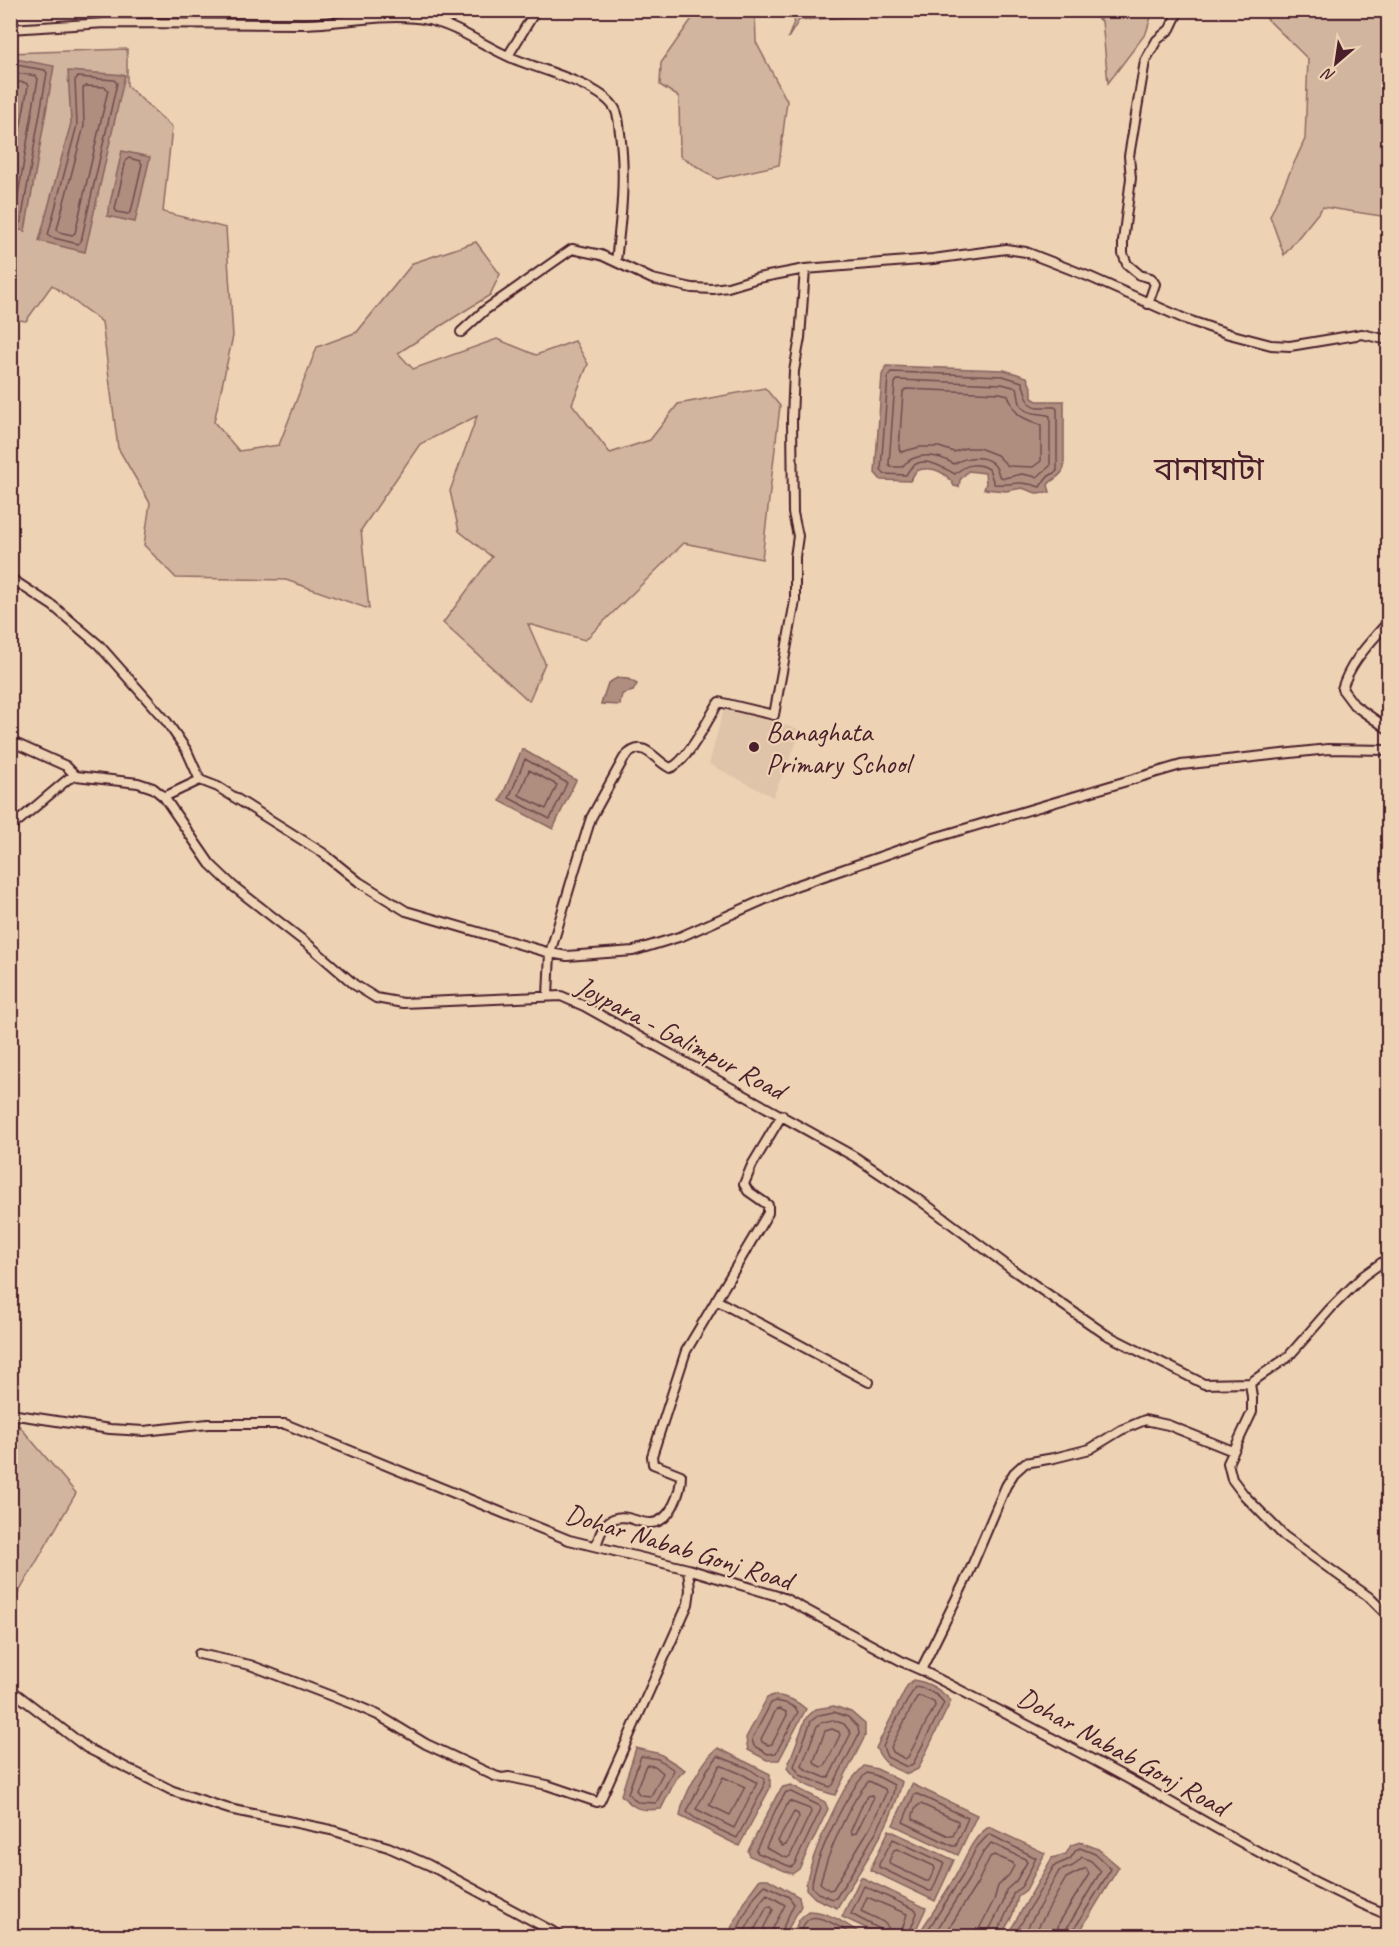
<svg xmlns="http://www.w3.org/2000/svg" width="1399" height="1947" viewBox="0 0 1399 1947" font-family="Caveat,'Noto Sans Bengali',sans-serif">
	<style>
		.built { fill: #dfc4a9 }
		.green { fill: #d2b59e; stroke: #8e6a64; stroke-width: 1.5 }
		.water { fill: #af8e80; stroke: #87625e; stroke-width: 1.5 }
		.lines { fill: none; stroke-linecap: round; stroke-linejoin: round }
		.shore { stroke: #724b4d; stroke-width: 1.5 }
		.minor-casing { stroke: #4a1f2b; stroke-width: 12 }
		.minor { stroke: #edd3b4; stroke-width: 8 }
		.poi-dot { fill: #4a1f2b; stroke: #edd3b4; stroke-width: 2 }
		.labels { text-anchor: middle; stroke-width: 4.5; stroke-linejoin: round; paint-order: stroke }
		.poi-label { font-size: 28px; fill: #4a1f2b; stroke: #edd3b4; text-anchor: start }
		.street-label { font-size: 28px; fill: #4a1f2b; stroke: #edd3b4 }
		.quarter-label { font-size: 32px; fill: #4a1f2b; stroke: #edd3b4 }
	</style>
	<rect width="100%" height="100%" fill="#edd3b4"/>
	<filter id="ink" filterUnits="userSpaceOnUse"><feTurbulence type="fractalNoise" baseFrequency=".0167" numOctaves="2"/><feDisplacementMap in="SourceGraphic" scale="12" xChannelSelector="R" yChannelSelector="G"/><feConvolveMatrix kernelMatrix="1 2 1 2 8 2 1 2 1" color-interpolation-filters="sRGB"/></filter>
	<g filter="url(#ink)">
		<path class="built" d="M724,708L802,730L773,797L709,764Z"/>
		<path class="green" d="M698,10L755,11L756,42L787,101L779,165L717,179L680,156L679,97L660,85L661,63Z
			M798,11V10L890,11L886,15L799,20L788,38Z
			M1083,11H1153L1146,33L1108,83L1102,21Z
			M1259,11H1388V209L1381,216L1323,207L1284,255L1270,216L1305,139L1308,59Z
			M127,49V86L172,127L163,212L226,228L233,336L214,422L239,451L279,445L317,347L357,332L413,263L476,242L500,274L490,295L398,353L413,369L497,339L536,355L575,341L588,364L572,404L610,453L650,440L678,404L765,388L780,406L762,559L684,543L585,640L528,624L545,663L529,701L443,623L492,557L459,531L450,491L477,416L420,444L361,530L369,609L286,580L176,578L144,545L150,503L118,448L102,322L52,285L26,321L11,319L10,53Z
			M11,1416L76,1493L11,1606Z"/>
		<path class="water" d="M10,58L54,66L25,231L11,228Z
			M68,71L125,75L85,252L39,241L71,123Z
			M122,151L150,157L135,222L107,216Z
			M886,366L1004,370L1027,377L1032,390V398L1037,401H1064V468C1061,478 1052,478 1048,485L1050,492L1036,493L1022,488L1006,491L984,489L986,483L985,473L968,471L960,480L959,487L954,486C947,472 932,465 916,471L910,481L881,480L875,473L882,375Z
			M617,678L628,679L637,684L633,691L622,694L620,705L601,704L608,683Z
			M522,749L576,780L553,829L500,801Z
			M913,1680C929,1682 941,1690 951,1701L918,1769L908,1774C892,1769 883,1763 876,1748L907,1686Z
			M773,1695C786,1696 796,1700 806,1709L779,1760H767L748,1750L746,1738L767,1698Z
			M834,1706L851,1712L865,1724V1736L835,1795C815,1789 800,1786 787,1768L806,1718L816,1709Z
			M636,1748L660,1754L685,1770L676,1779L661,1809C640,1811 635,1810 621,1795Z
			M718,1748L770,1774V1788L739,1846L680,1816C682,1798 703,1759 718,1748Z
			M864,1766L877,1769L902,1782C891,1828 861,1867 837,1908L815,1898L806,1889C806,1867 832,1812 843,1792C849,1782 857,1773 864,1766Z
			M912,1784L977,1815L958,1855L893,1825Z
			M791,1785L825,1802L828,1809L799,1869L792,1874L750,1856L748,1851L777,1795L783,1787Z
			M989,1827L1045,1853L1026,1890L1018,1896C1015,1911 1008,1930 996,1936H917C930,1917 943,1897 955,1877C965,1860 971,1838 989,1827Z
			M889,1830L954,1860L935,1901L870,1870Z
			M1080,1842L1098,1849L1119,1867L1077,1936H1007L1052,1858L1066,1854L1071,1845Z
			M861,1877L926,1908L913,1936H883L842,1917Z
			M760,1879H768L799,1897L801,1906L784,1936H727L749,1894Z
			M808,1911C828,1911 845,1923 861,1934L860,1936H792L799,1920Z"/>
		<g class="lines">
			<path class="shore" d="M10,64L45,70L47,73L21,222L18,224L10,223
				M10,72L36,76L38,79L15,213L10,215
				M78,77L114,80L117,83L81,241L78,244L50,237L48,235L77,125L75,80Z
				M10,81L26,83L28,86L10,185
				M86,86L105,87L108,90L75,233L72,235L59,232L57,229L84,126L83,88Z
				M129,158L140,161L142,164L131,212L128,214L117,212L115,209L126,160Z
				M891,372L1003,376L1022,382L1029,403L1036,407H1055L1057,409V471L1046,478L1040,487C1018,479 1013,486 994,484L989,469C975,462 966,464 955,474C944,468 924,455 912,467C909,469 908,472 906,475L884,474L881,469L888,377Z
				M897,380L1002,384L1017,388C1019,393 1018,398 1020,403C1025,416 1040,412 1050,416V466L1037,477L1022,474L1004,478L999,476C995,454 970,454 954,464C937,454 915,451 902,467H891L889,464L895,383Z
				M906,389L1000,393L1008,395C1016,417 1020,417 1041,425V461L1033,467L1008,466L997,455L979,448H965L954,452L939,447H920L901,452L899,449L903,392Z
				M525,759L567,783L550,819L509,798Z
				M529,770L557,785L546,809L519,795Z
				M915,1687C925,1688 938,1694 944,1703L913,1764L907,1767L887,1757L883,1747L889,1733Z
				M920,1696L934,1702L935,1706L908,1757L905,1759L893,1752L891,1747L917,1697Z
				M775,1701C783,1702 794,1705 798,1712L776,1753L768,1754L754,1746L752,1739L771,1703Z
				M780,1709L786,1712L787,1715L772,1744L768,1745L762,1742L761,1739L776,1710Z
				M834,1712L848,1717L858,1727L859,1734L833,1785L830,1787L800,1775L794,1766L811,1721L819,1715Z
				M833,1720L844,1724L851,1733L829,1777L826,1778L805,1769L802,1765L817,1726L823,1722Z
				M832,1729L839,1732L840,1735L825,1766L821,1767L815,1764L814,1761L825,1731Z
				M641,1756L658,1759L674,1770L656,1803L637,1802L628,1793Z
				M718,1756L748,1768L764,1779V1787L737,1838L696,1819L687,1812L707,1770Z
				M646,1765L655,1766L663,1773L651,1796L640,1795L636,1790Z
				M720,1765L744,1775L757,1783L734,1828L696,1809Z
				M867,1773L875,1775L894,1785C896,1806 849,1876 836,1898L833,1899L818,1893L812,1887C811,1866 850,1785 867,1773Z
				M723,1777L745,1787L730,1815L709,1805Z
				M869,1781L885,1789L886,1793L871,1826L833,1889L829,1890L820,1883C827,1856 850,1800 869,1781Z
				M786,1792H791L820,1806L821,1809L794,1865L791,1867L758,1853L756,1850L776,1809Z
				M917,1794L968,1818L956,1846H953L903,1822L914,1795Z
				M872,1795L873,1799L856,1833L852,1834L851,1830L863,1803L868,1796Z
				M789,1801L810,1809L811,1812L790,1856L787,1858L768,1849L766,1847Z
				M921,1804L958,1821V1824L953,1836H949L913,1819C912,1814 916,1805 921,1804Z
				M794,1812L798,1814L799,1817L786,1845L782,1846L778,1841Z
				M893,1839L944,1863L932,1891H929L879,1867V1864Z
				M897,1849L934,1866L935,1869L929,1881H926L890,1864L889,1861L894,1850Z
				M734,1936L754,1897L765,1885L789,1897L794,1904L779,1936
				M742,1936L761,1901L767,1894L785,1905L773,1928L772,1936
				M751,1936L767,1907L771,1906L773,1910L764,1927L763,1936
				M798,1936C801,1931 803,1923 809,1919C818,1912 845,1930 854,1936
				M883,1936L880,1929L851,1914L864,1886L916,1910L917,1913L908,1936
				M891,1936C890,1920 873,1918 861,1911L867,1897L907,1914L900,1936
				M924,1936L963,1875L976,1848L989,1834L1036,1858L1022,1886L1013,1894L1010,1905L996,1936
				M933,1936L969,1879L983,1853L991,1843L1025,1859L1027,1862L1016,1881L1006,1890L1003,1903L989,1930L988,1936
				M944,1936L977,1884L990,1857L994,1855L1013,1863L1014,1866L1009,1875L998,1886L994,1900L980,1927L979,1936
				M1014,1936L1054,1866L1070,1859L1076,1850L1080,1848L1095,1854L1111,1869L1073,1931L1072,1936
				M1023,1936L1059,1871L1073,1866L1082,1857L1091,1861L1101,1871L1067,1928L1065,1936
				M1033,1936L1066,1878L1086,1868L1089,1874L1059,1923L1056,1936"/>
			<defs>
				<path id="minor" d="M10,29L105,23L305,24C346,23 388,12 429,20C459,27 484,46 512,58C537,69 605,85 616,111C619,118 619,126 620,133C626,176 621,219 616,261
					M508,56L536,10
					M1148,304L1155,284L1151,278L1140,275L1127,264L1123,254V241L1131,178L1129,156L1145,61L1157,40L1170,29L1179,10
					M461,332L485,310L572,249L601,255L652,279L692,288L713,289L728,287L758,278L805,269
					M10,578L53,606L99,645L167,722L187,751L200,780
					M1388,622C1370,643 1350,662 1342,689L1354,705L1388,729
					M10,741L66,766L76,776
					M164,797L200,780L218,787L323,853L359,882L406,911L550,953L567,956L633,951L682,936L795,886L934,838L1181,765L1328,749L1388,750
					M10,828L68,779L76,776L138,783L153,788L164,797L210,864L233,886L310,946L355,985L376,998L403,1003L561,996L584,1006L855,1157L921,1201L1013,1270L1105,1334L1204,1384L1250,1383
					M548,996L550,953L575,869L591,818L624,758C644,736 652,759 670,768C687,763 709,717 719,702L774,715L795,601V557L798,536L793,513L792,419L794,371L800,338L805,269L933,259L1006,249L1026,252L1090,277L1185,319L1229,334L1271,345L1290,346L1362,334L1388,340
					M716,1300L869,1382
					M1250,1383L1252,1397V1412L1228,1463L1232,1479L1244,1495L1284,1536L1369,1597L1388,1616
					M1250,1383L1288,1357L1330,1309L1363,1276L1388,1258
					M10,1414L110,1429L144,1431L208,1424H285L569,1540L688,1569L784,1598L905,1663L921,1670C999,1710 1077,1750 1154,1793C1231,1836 1307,1882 1388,1915
					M596,1546C599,1537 603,1523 613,1519C627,1513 638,1524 651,1523C671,1522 681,1492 681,1475L653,1464L652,1456L686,1351L768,1213V1205L748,1191L744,1184L752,1165L782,1115
					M199,1654L250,1665L355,1705L378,1715L426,1744L495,1776L502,1778L509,1777L547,1785L597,1802L600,1801L688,1604L690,1590L688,1569
					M921,1670L968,1575L1006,1486L1014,1473L1025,1463L1054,1458L1090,1449L1121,1430L1145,1420L1168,1425L1233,1451
					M10,1689L87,1748L173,1791L229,1809L331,1830L388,1847L429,1865L561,1936"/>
			</defs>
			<use href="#minor" class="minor-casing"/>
			<use href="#minor" class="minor"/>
		</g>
	</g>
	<circle class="poi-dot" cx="754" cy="747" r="6"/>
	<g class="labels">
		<g class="poi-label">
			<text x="766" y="741">Banaghata<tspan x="766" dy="32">Primary School</tspan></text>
		</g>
		<g class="street-label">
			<text transform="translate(681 1037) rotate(28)" y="10">Joypara - Galimpur Road</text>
			<text transform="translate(679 1546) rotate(17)" y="10">Dohar Nabab Gonj Road</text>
			<text transform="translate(1123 1751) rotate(29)" y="10">Dohar Nabab Gonj Road</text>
		</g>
		<g class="quarter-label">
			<text x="1209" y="480">বানাঘাটা</text>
		</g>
	</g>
	<rect width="1399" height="1947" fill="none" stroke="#edd3b4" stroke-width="36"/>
	<rect x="18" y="18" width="1363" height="1911" fill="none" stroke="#4a1f2b" stroke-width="2" filter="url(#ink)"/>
	<g transform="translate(1336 63) rotate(209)" stroke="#edd3b4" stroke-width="4.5" paint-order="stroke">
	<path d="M0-4.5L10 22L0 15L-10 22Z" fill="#4a1f2b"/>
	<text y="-9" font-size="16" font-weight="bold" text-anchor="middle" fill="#4a1f2b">N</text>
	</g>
</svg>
